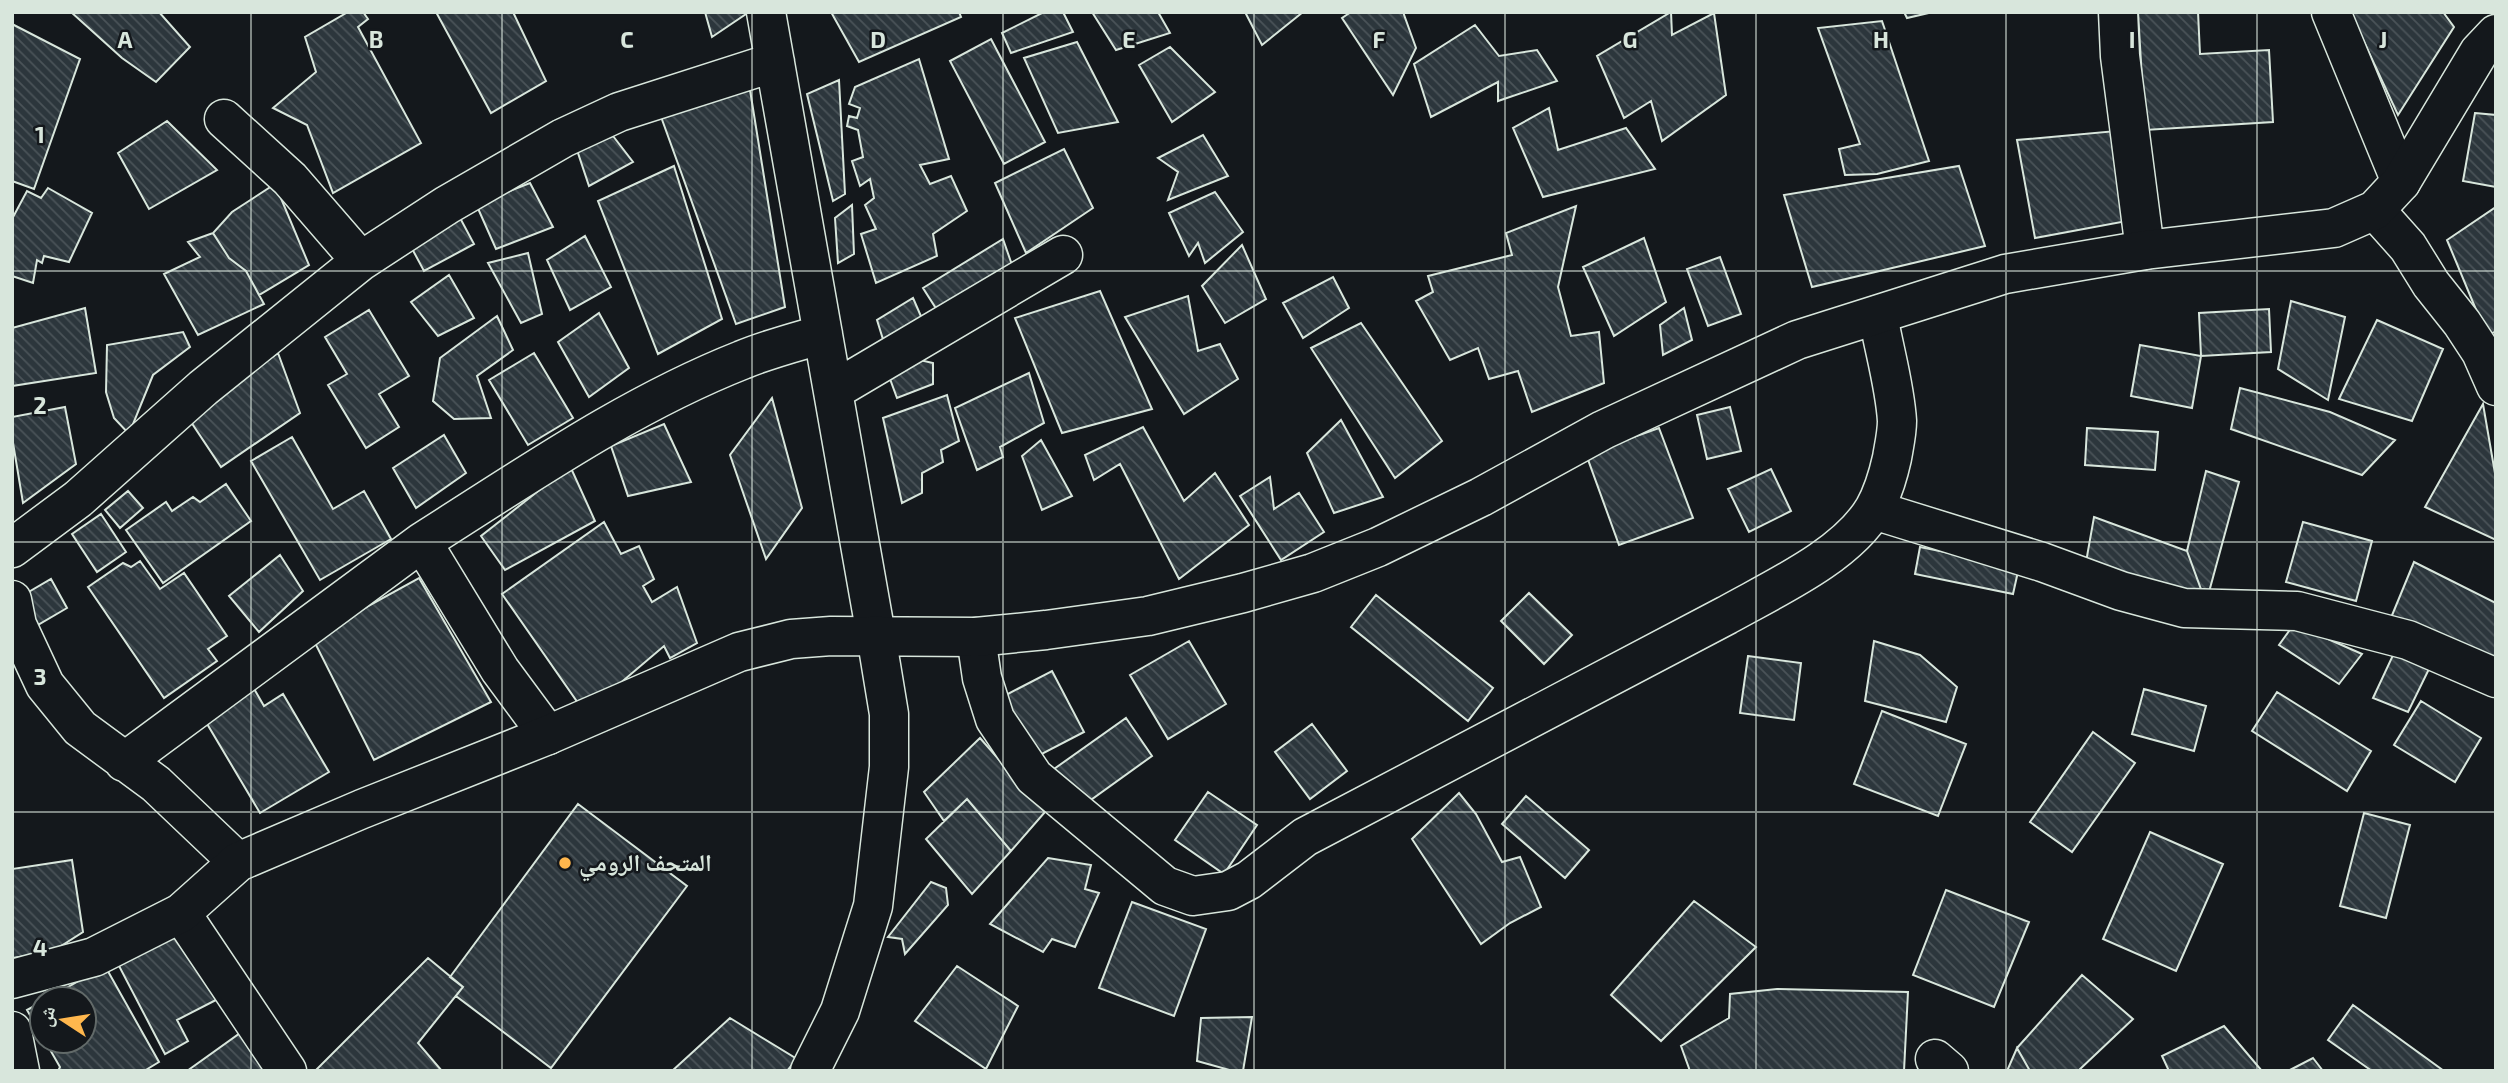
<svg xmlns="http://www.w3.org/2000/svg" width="2508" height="1083" viewBox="0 0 2508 1083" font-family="'Exo 2','Noto Naskh Arabic',sans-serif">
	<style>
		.building { fill: url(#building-back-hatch); stroke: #d8e6dc; stroke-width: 2 }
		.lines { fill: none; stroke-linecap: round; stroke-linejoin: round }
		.minor-casing { stroke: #d8e6dc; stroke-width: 41 }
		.tertiary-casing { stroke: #d8e6dc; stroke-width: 41 }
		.minor { stroke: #14181c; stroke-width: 38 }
		.tertiary { stroke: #14181c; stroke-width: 38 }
		.grid { fill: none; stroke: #d8e6dc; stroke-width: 2; stroke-opacity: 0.55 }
		.poi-dot { fill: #ffb74d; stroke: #14181c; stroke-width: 2.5 }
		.labels { text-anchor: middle; stroke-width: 5; stroke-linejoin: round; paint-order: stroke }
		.poi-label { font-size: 24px; font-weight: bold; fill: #d8e6dc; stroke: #14181c; text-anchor: start }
		.grid-label { font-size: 23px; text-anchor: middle; font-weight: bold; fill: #d8e6dc; stroke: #14181c; stroke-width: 5; stroke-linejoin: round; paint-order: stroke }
	</style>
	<defs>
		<pattern id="building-back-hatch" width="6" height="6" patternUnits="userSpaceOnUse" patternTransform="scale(1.75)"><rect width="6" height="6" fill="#2c363c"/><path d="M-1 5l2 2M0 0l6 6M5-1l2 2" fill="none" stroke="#4a5358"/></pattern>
	</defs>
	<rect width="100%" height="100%" fill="#14181c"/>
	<path class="building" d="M71,12H159L190,47L156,82L122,58Z
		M348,12H363L368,19L358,27L421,143L333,193L307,125L273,108L316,72L305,37Z
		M436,12H513L546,81L491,113Z
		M705,12H749L712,37Z
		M831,12H959L961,17L859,62Z
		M1044,12H1063L1073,32L1011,53L1002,33Z
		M1092,12H1158L1170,33L1116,50Z
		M1245,12H1303L1262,45Z
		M1351,12H1403L1416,48L1393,95L1342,18Z
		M1671,12L1672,35L1714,13L1726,95L1662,141L1651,101L1624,118L1597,56Z
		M1904,12H1933L1907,18Z
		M2138,12H2198L2200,54L2269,50L2273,122L2145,130Z
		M2350,12H2443L2454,27L2398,115Z
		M1882,21L1929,161L1877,174L1845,175L1839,149L1860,144L1818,28Z
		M12,24L80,59L34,189L12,181Z
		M1475,25L1499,56L1537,50L1557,81L1498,101V82L1431,117L1414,64Z
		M991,39L1045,142L1004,164L950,61Z
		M1077,42L1118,122L1058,133L1024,58Z
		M1170,47L1215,92L1172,122L1139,65Z
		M919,59L949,159L920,165L930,184L951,176L967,211L933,234L937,256L876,283L861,234L876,229L865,205L874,198L870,179L860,186L852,161L863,157L858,130L847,126L849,116L857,118L860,108L849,104L855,87Z
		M839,80L845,194L833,201L807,94Z
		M750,90L785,307L736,324L660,114Z
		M1549,108L1558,150L1626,128L1655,169L1543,197L1513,128Z
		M2475,113L2496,115V187L2463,181Z
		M167,121L217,170L149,209L118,153Z
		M2116,131L2127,221L2035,238L2017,140Z
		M1203,135L1228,176L1168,200L1178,172L1158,158Z
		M613,136L633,162L589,186L577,150Z
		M1064,149L1093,208L1026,253L995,183Z
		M674,166L722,319L658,354L598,201Z
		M1959,166L1985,246L1812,287L1784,195Z
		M530,183L553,227L496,249L476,204Z
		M275,184L309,265L259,295L246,271L229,258L213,233L232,212Z
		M48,188L92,213L69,262L44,256L42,263L37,260L33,283L12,276V219L27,191L41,198Z
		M1215,192L1243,232L1205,263L1198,243L1189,256L1169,213Z
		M852,205L854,254L838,263L835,218Z
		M1576,206L1558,287L1571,336L1599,332L1604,383L1532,412L1518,371L1489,379L1478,348L1450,360L1416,301L1433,292L1428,276L1512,255L1506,233Z
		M2496,207V331L2487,336L2447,240Z
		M459,216L474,244L424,271L409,243Z
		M213,233L229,258L246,271L264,304L198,335L164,274L200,257L188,242Z
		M585,236L611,287L570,310L547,260Z
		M1644,238L1666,302L1614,336L1583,267Z
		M1003,239L1012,265L944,321L923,288Z
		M1242,245L1266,299L1225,323L1202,286Z
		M528,253L542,314L521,323L488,263Z
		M1720,257L1741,314L1708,326L1687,269Z
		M449,275L474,318L438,336L411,302Z
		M1333,277L1349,308L1303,338L1283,303Z
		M1100,291L1152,409L1062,433L1015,318Z
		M1188,296L1198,351L1220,344L1238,379L1184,414L1125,317Z
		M913,298L927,330L886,349L877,320Z
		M2291,301L2345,317L2328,400L2278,369Z
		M85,308L96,373L12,386V328Z
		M1684,308L1692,340L1663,355L1660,325Z
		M2269,309L2271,352L2201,356L2199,313Z
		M369,310L409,376L379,394L399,427L366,448L328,385L347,374L325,337Z
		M599,313L629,368L589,397L558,342Z
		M497,316L513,350L477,376L491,418L454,419L433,401L440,358Z
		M2377,320L2443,349L2412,421L2339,399Z
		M1361,323L1442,441L1395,478L1311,348Z
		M183,332L190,347L153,375L129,434L114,418L106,392L107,345Z
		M2140,345L2201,356L2192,408L2131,396Z
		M278,353L300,413L221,467L187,416Z
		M534,353L573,418L528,445L489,380Z
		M911,358L933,363V384L897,398L886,368Z
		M1029,373L1044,423L1000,447L1003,457L977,470L955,408Z
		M2240,388L2330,412L2395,440L2362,475L2231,429Z
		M947,395L959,441L941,450L943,462L922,473V493L902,503L883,418Z
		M772,398L802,508L766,559L730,455Z
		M2483,404L2496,479V540L2425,507Z
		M65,407L76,464L23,503L12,437V417Z
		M1730,407L1741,451L1707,459L1697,415Z
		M1341,420L1383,497L1334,513L1307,453Z
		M664,424L691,482L628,496L611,446Z
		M1143,427L1184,501L1215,473L1249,525L1179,579L1120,464L1094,480L1085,455Z
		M1659,428L1693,518L1619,545L1586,454Z
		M2087,428L2158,432L2155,470L2085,465Z
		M444,435L466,473L416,508L393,468Z
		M292,437L333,509L364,491L391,539L320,580L251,461Z
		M1041,440L1072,496L1042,510L1022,456Z
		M570,466L595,521L505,570L481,536Z
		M1771,469L1791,511L1749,532L1728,489Z
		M2206,471L2239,482L2206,603L2187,551Z
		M1270,477L1274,509L1299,493L1324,532L1281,560L1240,496Z
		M226,484L251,521L163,583L126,530L166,502L172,511L193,497L200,502Z
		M128,491L143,508L120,528L105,510Z
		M101,514L126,552L97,572L72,534Z
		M2094,517L2187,551L2206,603L2086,562Z
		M604,522L621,554L639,546L654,579L643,586L652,602L677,587L697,643L670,658L664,646L585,713L502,594Z
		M2303,522L2372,541L2356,601L2286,582Z
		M1920,547L2019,567L2013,594L1915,574Z
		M280,555L303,591L259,632L229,596Z
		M140,561L160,589L184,573L227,636L208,649L217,661L164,698L88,587L123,563L131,567Z
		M2414,562L2496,603V650L2492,667L2388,625Z
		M419,578L491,702L374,760L312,637Z
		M51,579L67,608L36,626L20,597Z
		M1529,593L1572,635L1544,664L1501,621Z
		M1376,595L1493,688L1468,721L1351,627Z
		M2294,624L2362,654L2339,684L2279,645Z
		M1189,641L1226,704L1168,739L1130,675Z
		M1874,641L1920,655L1957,687L1946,722L1865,701Z
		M2394,653L2429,669L2408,712L2373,698Z
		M1748,656L1801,663L1794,720L1740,713Z
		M1052,671L1084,732L1036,757L1004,696Z
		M253,687L264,706L283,694L329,772L260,813L203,717Z
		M2144,689L2206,706L2194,751L2132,734Z
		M2277,692L2371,751L2347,791L2252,731Z
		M2421,701L2481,738L2455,782L2394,745Z
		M1882,711L1966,744L1938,816L1854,784Z
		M1126,718L1152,756L1081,807L1054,769Z
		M1312,724L1347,771L1310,799L1275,752Z
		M2093,732L2135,763L2072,852L2030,822Z
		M980,738L1045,812L1011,851L967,799L944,821L924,792Z
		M1208,792L1257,825L1224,874L1175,840Z
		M1459,793L1476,814L1502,862L1520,857L1541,907L1510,923L1481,944L1412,839Z
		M1526,796L1589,850L1565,878L1502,824Z
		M967,799L1011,851L972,894L926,839Z
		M578,804L687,886L551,1068L456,996L463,987L450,977Z
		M2364,813L2410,825L2386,918L2340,906Z
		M2150,832L2223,864L2176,971L2103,939Z
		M1048,858L1091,865L1085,889L1099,893L1075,947L1052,939L1043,952L990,924Z
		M72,860L83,932L50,953L12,958V869Z
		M931,882L946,888L948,905L905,954L902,939L888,937Z
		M1946,890L2029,922L1994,1007L1913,975Z
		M1694,901L1756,947L1661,1041L1611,995Z
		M1132,902L1206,929L1174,1016L1099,988Z
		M181,932L216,1000L177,1020L188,1041L165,1054L118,964Z
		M428,958L463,987L418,1043L442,1071H315Z
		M105,966L159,1062L144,1071H58L60,1067L45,1041H84V999H47Z
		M957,966L1018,1006L986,1069L915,1021Z
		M2082,975L2133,1019L2078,1071H2030L2017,1048Z
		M1777,989L1908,992L1904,1071H1690L1681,1046L1729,1018L1730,994Z
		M42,1002V1036L27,1010Z
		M2353,1005L2444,1071H2372L2328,1040Z
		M1252,1017L1243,1071H1233L1197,1061L1201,1018Z
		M730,1018L797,1059L787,1071H672Z
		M2224,1026L2262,1071H2169L2162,1056Z
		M243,1031L270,1071H187Z
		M2017,1048L2030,1071H2007Z
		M2313,1058L2323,1071H2288Z"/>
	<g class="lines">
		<defs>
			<path id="minor" d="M766,12L876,635
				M2118,12L2120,56L2145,250
				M2331,12L2401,182
				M224,119L290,179L361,261
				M2375,210L2408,247L2431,284L2462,323L2481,352L2496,386
				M833,391L1063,255
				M1874,510L2042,562L2121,591L2184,608L2297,611L2408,640L2496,678
				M422,542C525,477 628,405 742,360C768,349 796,342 823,334
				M12,548L78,499L203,388L361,261L447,205L563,138L619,112L775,62
				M12,600L17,625L45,685L80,728L156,784L238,862
				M976,637L982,678L995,719L1034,777L1165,886L1193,896L1228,891L1249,880L1305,837L1727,615C1775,588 1846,556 1874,509C1883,493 1888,476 1892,458C1894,446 1897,433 1897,421C1895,386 1884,350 1878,315
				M124,762L422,542L500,670L548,735
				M181,913L287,1071
				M12,1031L20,1071
				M1935,1059L1949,1071"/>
			<path id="tertiary" d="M12,979L94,957L181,913L238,862L362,809L548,735L739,652L791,639L831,636L976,637L1046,630L1148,616L1243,593L1313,573L1378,547L1481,497L1603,430L1797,340L2005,274L2145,250L2334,228L2375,210L2401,182L2479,52L2496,34
				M810,1071L840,1011L873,906L889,767V714L876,635"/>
		</defs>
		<use href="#minor" class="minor-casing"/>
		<use href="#tertiary" class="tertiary-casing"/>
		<use href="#minor" class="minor"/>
		<use href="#tertiary" class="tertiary"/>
	</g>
	<path class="grid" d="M251,12V1071M502,12V1071M752,12V1071M1003,12V1071M1254,12V1071M1505,12V1071M1756,12V1071M2006,12V1071M2257,12V1071M12,271H2496M12,542H2496M12,812H2496"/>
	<circle class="poi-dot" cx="565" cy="863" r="7"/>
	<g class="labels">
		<g class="poi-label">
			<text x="579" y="871">المتحف الرومي</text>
		</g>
	</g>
	<g class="grid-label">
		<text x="125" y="48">A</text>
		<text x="376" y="48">B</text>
		<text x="627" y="48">C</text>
		<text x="878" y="48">D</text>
		<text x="1129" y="48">E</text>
		<text x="1379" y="48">F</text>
		<text x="1630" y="48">G</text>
		<text x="1881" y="48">H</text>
		<text x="2132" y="48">I</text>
		<text x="2383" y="48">J</text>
		<text x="40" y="143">1</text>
		<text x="40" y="414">2</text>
		<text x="40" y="685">3</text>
		<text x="40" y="956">4</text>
	</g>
	<rect width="2508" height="1083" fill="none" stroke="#d8e6dc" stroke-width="28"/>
	<g transform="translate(63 1020) rotate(282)"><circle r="33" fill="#14181c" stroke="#626a69" stroke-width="2"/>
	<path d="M0-5L12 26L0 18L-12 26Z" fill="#ffb74d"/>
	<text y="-10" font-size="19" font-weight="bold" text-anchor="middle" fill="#d8e6dc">ش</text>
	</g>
</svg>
